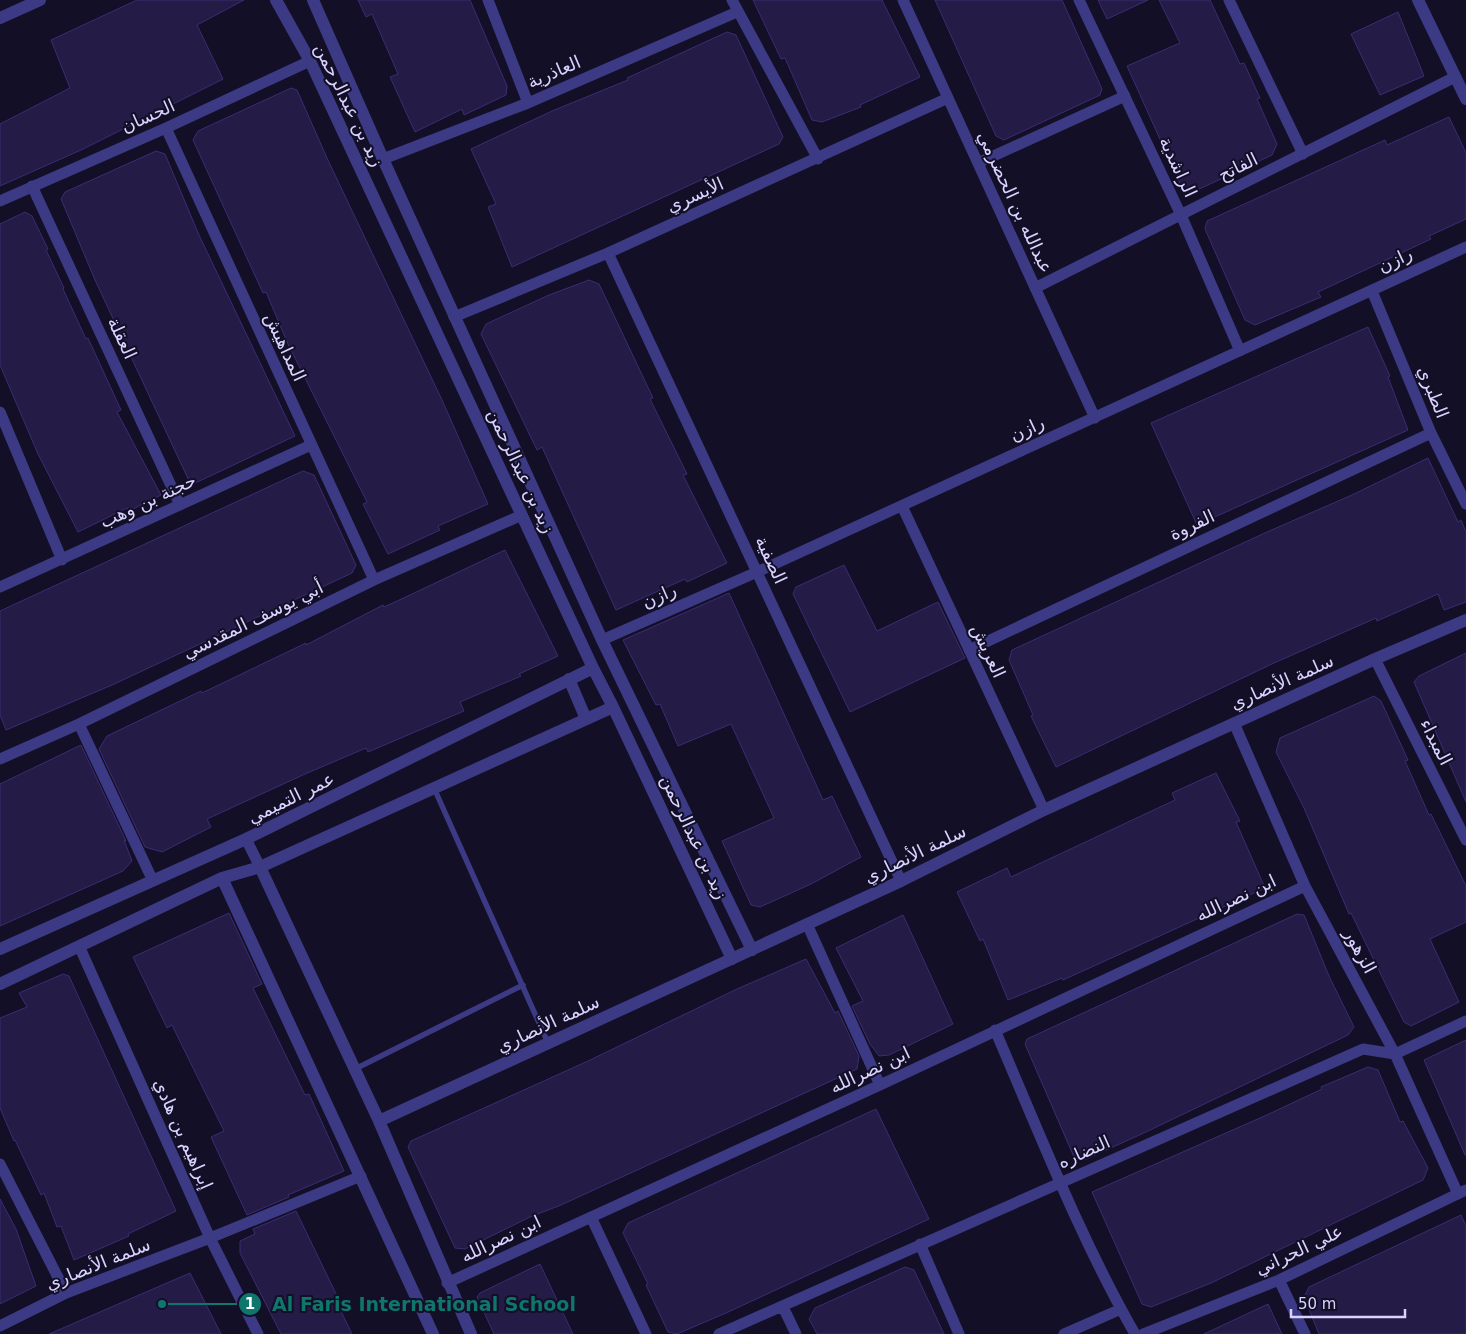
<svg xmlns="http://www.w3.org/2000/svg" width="1466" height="1334" viewBox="0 0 1466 1334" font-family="'DejaVu Sans',Cairo,sans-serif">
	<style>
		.building { fill: #241b47; stroke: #3b2d73 }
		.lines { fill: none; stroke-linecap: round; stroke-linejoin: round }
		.service { stroke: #3d3a85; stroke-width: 5.5 }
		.minor { stroke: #3d3a85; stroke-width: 11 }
		.tertiary { stroke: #3d3a85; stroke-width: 12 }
		.labels { text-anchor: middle; stroke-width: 4; stroke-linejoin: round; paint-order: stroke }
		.street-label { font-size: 18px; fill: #d9d4ff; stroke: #130f26 }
		.leader { fill: none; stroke: #0f766e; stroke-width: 2 }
		.callout-dot { fill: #0f766e; stroke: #130f26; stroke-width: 2 }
		.mark-label { font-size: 15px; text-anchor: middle; font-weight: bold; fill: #fff }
		.callout-label { font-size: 19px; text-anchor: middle; font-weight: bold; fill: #0f766e; stroke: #130f26; stroke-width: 4; stroke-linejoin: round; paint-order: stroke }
	</style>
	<rect width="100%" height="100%" fill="#130f26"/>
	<path class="building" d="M137,0H244L197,25L223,79L81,150L0,186V124L70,88L51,40Z
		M358,0H470L507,86L506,95L464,115L462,109L415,132L390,77L398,74L372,14L366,17Z
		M753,0H882L920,77L860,105L861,107L822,122L812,120L785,58L781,59Z
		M935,0H1062L1102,89L1100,95L1004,140L996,136Z
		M1098,0H1148L1107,19Z
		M1159,0H1210L1240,64L1244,63L1260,98L1257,99L1277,144L1272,155L1193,192L1182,188L1127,66L1180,43Z
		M1398,12L1424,76L1380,95L1351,34Z
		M727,32L736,35L783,137L779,144L512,267L488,207L496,204L471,149L552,111L628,80L627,78Z
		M291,88L297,90L327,158L442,400L488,504L438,526L440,530L388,554L363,504L367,502L288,344L266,292L263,293L193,140L198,131Z
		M1449,117L1466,153V219L1429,236L1431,239L1318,292L1321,297L1255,325L1245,320L1205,229L1207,221L1385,140L1387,145Z
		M156,151L165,154L199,235L295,436L191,485L95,280L61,199L65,192Z
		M25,212L32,216L48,249L46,250L64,288L63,289L86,339L88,338L121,410L117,412L161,495L129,511L127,508L78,532L38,454L0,365V224Z
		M589,280L599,284L653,398L650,399L687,474L683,475L727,563L687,582L685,579L616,610L542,447L537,450L481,334L486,324L549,295Z
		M1368,327L1390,376L1388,377L1408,430L1197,525L1151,423Z
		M1428,458L1458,522L1461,520L1466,532V602L1444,610L1438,594L1377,621L1376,618L1274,663L1056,767L1031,716L1033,715L1009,660L1012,650L1267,532L1352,495Z
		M303,471L314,475L356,565L352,573L112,685L6,730L0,715V611Z
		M505,550L558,656L519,674L521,676L460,702L464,711L368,752L366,748L305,774L207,819L211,827L162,852L145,847L99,749L107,736L201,691L202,693L306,643V645L383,605L384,607L410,595Z
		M844,565L877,631L938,602L965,658L850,712L793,594L796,587Z
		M729,593L823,800L832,796L861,857L811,884L760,907L751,905L722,841L774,818L731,724L678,746L660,704L656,705L623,640Z
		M1466,653V802L1414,682L1419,676Z
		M1374,696L1381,701L1408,760L1405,761L1429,815L1431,814L1466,886V922L1430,939L1459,1002L1411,1026L1404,1022L1351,913L1349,914L1304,808L1276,752L1280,738Z
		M81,745L126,841L124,840L132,861L123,871L0,926V784Z
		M1216,773L1240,821L1236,822L1265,888L1063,980L1062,978L1008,1000L983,939L980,941L957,892L1007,868L1011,877L1175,800L1172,793Z
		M229,913L262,984L253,988L305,1095L309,1094L344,1171L288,1195L289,1197L247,1215L211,1137L224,1131L172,1025L167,1028L133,957Z
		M1297,914L1304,915L1329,976L1354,1027L1348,1035L1146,1132L1084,1160L1074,1157L1025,1044L1027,1039Z
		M903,915L953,1024L889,1055L879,1056L870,1044L852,1006L863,1001L836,948Z
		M806,959L835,1013L838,1011L859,1056L857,1069L561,1205L530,1217L465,1249L455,1248L408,1147L411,1141L588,1061L737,989Z
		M63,974L69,976L176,1211L128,1234L129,1236L74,1260L61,1226L57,1227L44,1193L41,1195L15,1140L14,1141L0,1108V1018L27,1007L19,993Z
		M1466,1040V1155H1465L1424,1060Z
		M1368,1067L1378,1070L1400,1122L1403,1121L1428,1168L1423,1180L1211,1283L1151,1307L1142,1304L1092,1192L1269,1114L1322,1089L1321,1087Z
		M876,1109L929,1219L726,1313L677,1334L668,1332L646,1285L648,1284L623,1233L628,1223Z
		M0,1199L16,1229L36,1286L0,1304Z
		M296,1211L340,1302L337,1303L352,1334H281L240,1253V1241L255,1234L253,1229Z
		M1461,1215L1466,1226V1334H1319L1304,1297L1309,1287Z
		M540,1264L573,1334H494L477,1297L480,1293Z
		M905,1267L914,1270L944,1334H817L809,1319L815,1308Z
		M190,1273L221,1334H49Z
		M1268,1304L1282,1334H1204Z"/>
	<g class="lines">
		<path class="service" d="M434,788L548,1043
			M355,1069L523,985"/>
		<path class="minor" d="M488,0L528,103
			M732,0L818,159
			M903,0L1095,418
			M1079,0L1181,215L1240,351
			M1229,0L1303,154
			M166,128L374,580
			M383,159L528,103L737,12
			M978,163L1125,96
			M32,186L180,505
			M0,201L166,128L310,61
			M608,253L901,881
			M1035,288L1455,77
			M1372,291L1431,433L1466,504
			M454,317L608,253L948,98
			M0,412L62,560
			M902,506L1044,810
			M0,587L311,445
			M602,640L757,572L1466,247
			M969,650L1431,433
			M1375,659L1466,840
			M1234,723L1305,886L1395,1054L1458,1194
			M79,724L153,881
			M0,759L79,724L374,580L522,515
			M246,839L260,867
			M807,924L880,1085
			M80,948L210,1238L258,1334
			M995,1030C1039,1132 1080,1238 1135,1334
			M0,1164L66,1293
			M591,1217L646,1334
			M920,1244L959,1334
			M1279,1280L1305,1334
			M447,1283L880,1085L1305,886
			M783,1307L796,1334
			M0,1326L66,1293L210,1238L361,1176
			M719,1334L1363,1049L1395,1054L1466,1021
			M1064,1334L1121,1309
			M1143,1334L1279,1280L1466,1190"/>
		<path class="tertiary" d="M276,0L310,61L593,668L613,707L732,959
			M313,0L383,159L602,640L752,950
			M1418,0L1466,99
			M0,18L40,0
			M569,679L586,719
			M260,867L379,1121L471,1334
			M222,878L433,1334
			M0,949L246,839L593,668
			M0,984L222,878L260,867L613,707
			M379,1121L901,881L1044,810L1375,659L1466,620"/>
	</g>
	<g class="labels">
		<g class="street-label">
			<text transform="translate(554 72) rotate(-23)" y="6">العاذرية</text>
			<text transform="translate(349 105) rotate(64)" y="6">زيد بن عبدالرحمن</text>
			<text transform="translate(148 116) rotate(-24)" y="6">الحسان</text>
			<text transform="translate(1178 167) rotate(65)" y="6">الراشدية</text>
			<text transform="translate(1238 167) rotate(-26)" y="6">الفاتح</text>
			<text transform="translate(695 195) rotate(-24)" y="6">الأيسري</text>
			<text transform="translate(1015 202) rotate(65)" y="6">عبدالله بن الحضرمي</text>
			<text transform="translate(1395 260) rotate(-25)" y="6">رازن</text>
			<text transform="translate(122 338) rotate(65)" y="6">العقلة</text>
			<text transform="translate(285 347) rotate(65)" y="6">المداهيش</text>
			<text transform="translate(1433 392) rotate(68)" y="6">الطبري</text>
			<text transform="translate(1027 429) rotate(-25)" y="6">رازن</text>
			<text transform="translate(521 471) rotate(65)" y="6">زيد بن عبدالرحمن</text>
			<text transform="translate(148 501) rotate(-25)" y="6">حجنة بن وهب</text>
			<text transform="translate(1192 525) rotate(-25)" y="6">الفروة</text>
			<text transform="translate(771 560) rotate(65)" y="6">الصفية</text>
			<text transform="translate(659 596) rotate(-24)" y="6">رازن</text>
			<text transform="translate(253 620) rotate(-26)" y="6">أبي يوسف المقدسي</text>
			<text transform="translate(988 651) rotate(65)" y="6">العريش</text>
			<text transform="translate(1282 682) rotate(-24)" y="6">سلمة الأنصاري</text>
			<text transform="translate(1436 742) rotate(63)" y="6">المبداء</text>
			<text transform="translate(291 798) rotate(-26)" y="6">عمر التميمي</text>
			<text transform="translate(694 837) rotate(65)" y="6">زيد بن عبدالرحمن</text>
			<text transform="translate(915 854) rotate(-26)" y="6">سلمة الأنصاري</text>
			<text transform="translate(1236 898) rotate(-25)" y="6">ابن نصرالله</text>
			<text transform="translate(1360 951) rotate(62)" y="6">الزهور</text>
			<text transform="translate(548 1024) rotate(-25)" y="6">سلمة الأنصاري</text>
			<text transform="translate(870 1070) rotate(-25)" y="6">ابن نصرالله</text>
			<text transform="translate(183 1134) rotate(66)" y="6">إبراهيم بن هادي</text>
			<text transform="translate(1084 1152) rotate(-24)" y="6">النضاره</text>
			<text transform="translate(501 1239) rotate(-25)" y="6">ابن نصرالله</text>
			<text transform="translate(1299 1250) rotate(-25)" y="6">علي الحراني</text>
			<text transform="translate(98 1264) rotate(-22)" y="6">سلمة الأنصاري</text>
		</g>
	</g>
	<path class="leader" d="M162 1304L250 1304"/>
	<g class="callout-dot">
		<circle cx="162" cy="1304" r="5"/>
		<circle cx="250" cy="1304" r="12"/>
	</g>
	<g class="mark-label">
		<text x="250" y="1309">1</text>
	</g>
	<g class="callout-label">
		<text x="424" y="1311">Al Faris International School</text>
	</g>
	<path d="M1291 1309v8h114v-8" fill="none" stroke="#d9d4ff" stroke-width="2.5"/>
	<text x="1298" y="1309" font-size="15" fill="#d9d4ff" stroke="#130f26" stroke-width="4" paint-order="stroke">50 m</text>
</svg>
